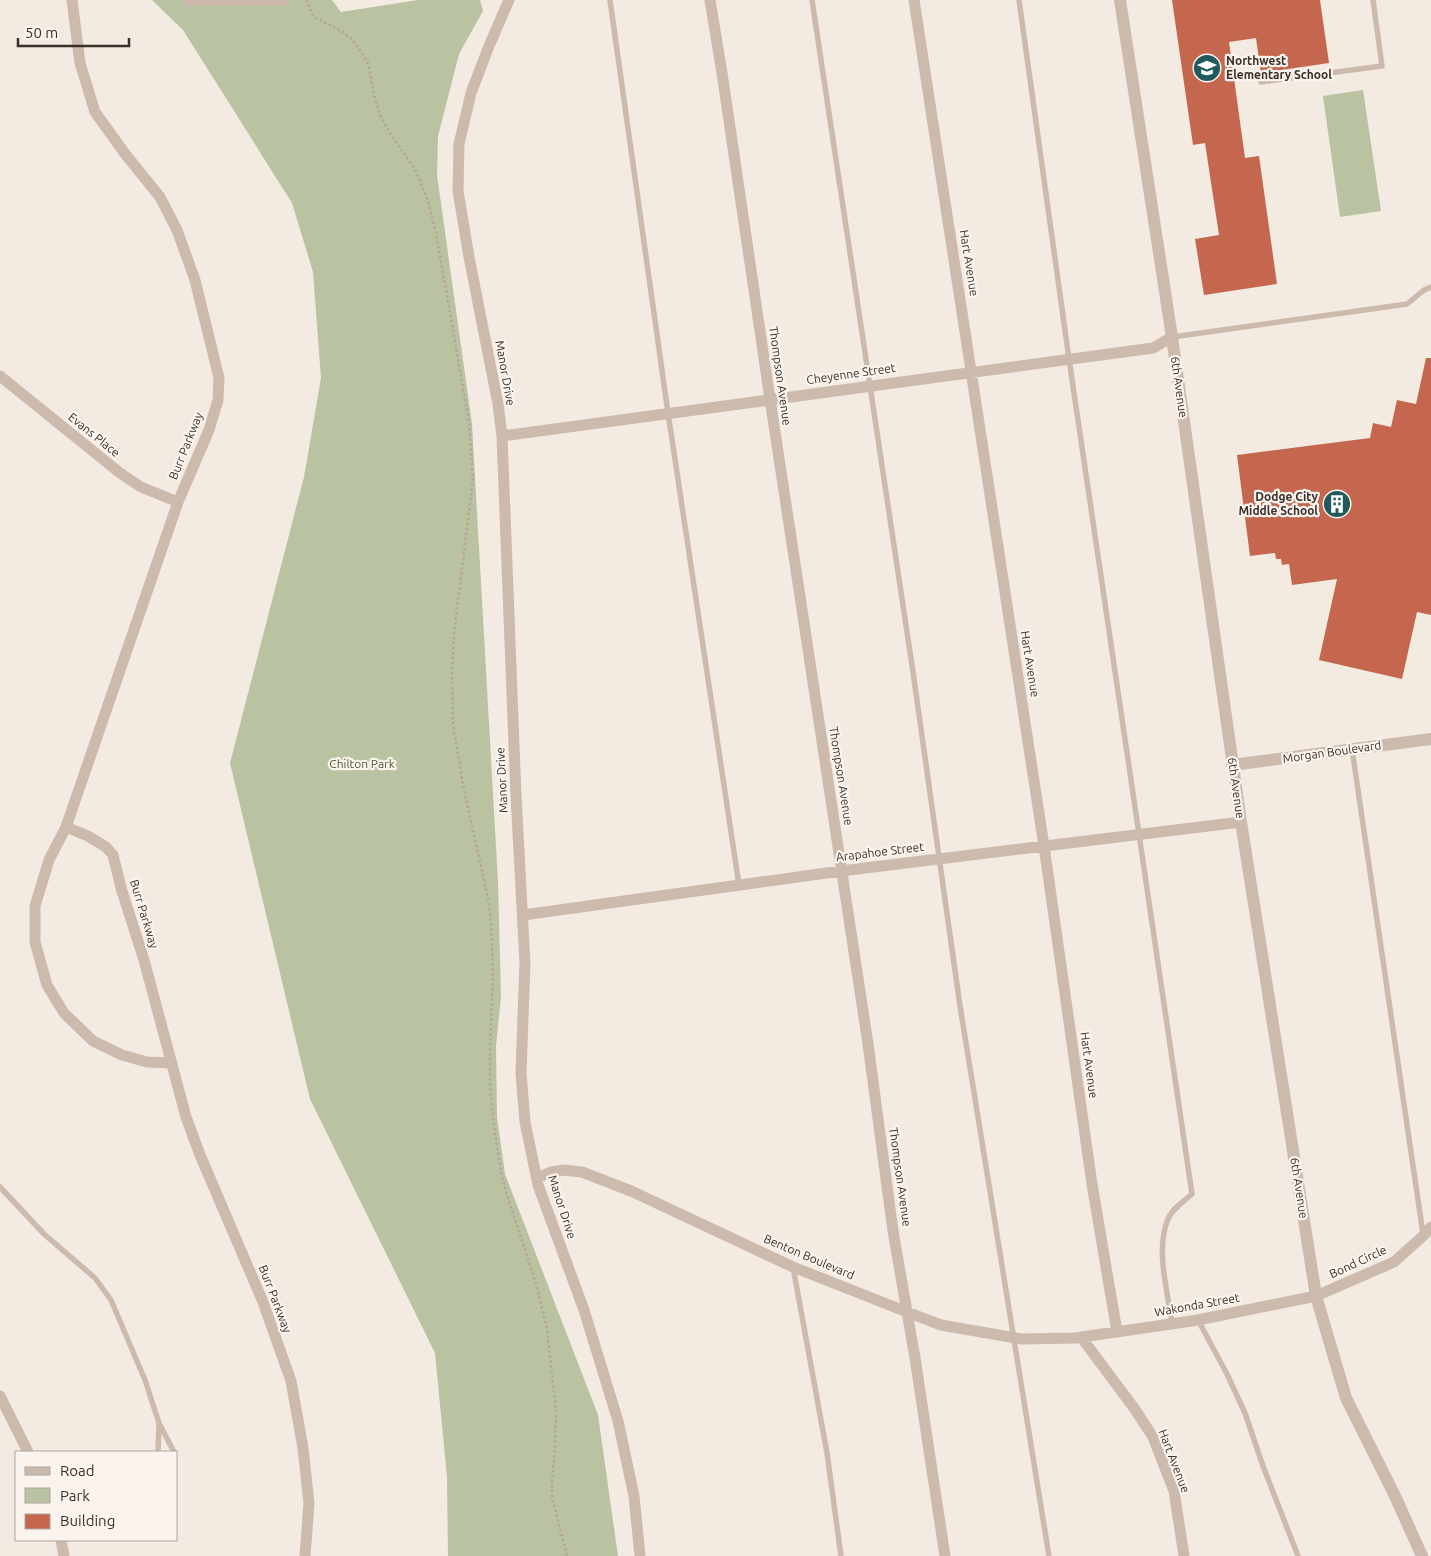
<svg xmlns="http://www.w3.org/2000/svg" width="1431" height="1556" viewBox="0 0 1431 1556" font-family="Ubuntu,sans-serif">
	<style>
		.green { fill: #b9c3a1 }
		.building { fill: #c5674e }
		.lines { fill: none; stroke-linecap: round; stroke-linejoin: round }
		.path { stroke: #b8a497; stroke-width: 2.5; stroke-dasharray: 2.5 2.5; stroke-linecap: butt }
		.service { stroke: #ccbaad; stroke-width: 5.5 }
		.minor { stroke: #ccbaad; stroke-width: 11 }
		.tertiary { stroke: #ccbaad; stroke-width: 12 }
		.labels { text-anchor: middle; stroke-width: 4.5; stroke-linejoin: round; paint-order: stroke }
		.poi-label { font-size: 12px; font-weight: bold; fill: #3a302b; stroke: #fbf4ee; text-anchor: start }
		.street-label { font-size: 12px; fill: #3a302b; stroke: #fbf4ee }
		.park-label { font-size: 12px; fill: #4b592f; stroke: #fbf4ee }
	</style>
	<rect width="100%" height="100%" fill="#f3eae1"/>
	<path class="green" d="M152,0H332L341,12L418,0H480L483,11L459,54L438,136L437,175L472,424L498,882L501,997L496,1046L497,1117L505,1174L598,1415L618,1556H448L447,1477L435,1353L310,1099L230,763L304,477L321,378L313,272L292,203L183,30Z
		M1363,90L1381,211L1340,217L1323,96Z"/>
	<path class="building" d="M1172,0H1320L1329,63L1261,73L1256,38L1229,42L1245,158L1259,156L1277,284L1204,295L1195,239L1219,235L1205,143L1193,145Z
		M1426,358H1431V615L1417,612L1402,679L1319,660L1337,579L1292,585L1289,564L1282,565L1281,559H1276L1275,553L1250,556L1237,455L1370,438L1373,423L1391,427L1397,400L1416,404Z"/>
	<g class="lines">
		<path class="path" d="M306,0L314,17L343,32L351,39L362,53L367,61L370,72L375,99L381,117L391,135L415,169L428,201L436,233L469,422L473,479L454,633L452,671L453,724L463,785L489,903L491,924L493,974L490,1047V1087L495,1133L501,1172L506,1192L535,1280L547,1328L556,1410L555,1444L552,1482V1497L567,1556"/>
		<path class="service" d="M610,0L668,413L739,885
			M812,0L913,672L960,1006L1049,1556
			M1019,0L1069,359L1192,1194C1184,1201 1172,1209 1168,1219C1155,1250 1168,1292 1172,1324
			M1261,82L1382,66L1373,0
			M1172,337L1407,304L1424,290L1431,287
			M1352,749L1423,1234
			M0,1187L44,1234L95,1278L111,1300L145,1380L159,1423L174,1452
			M793,1267L827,1453L841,1556
			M1198,1320L1227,1374L1245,1413L1263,1466L1298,1556
			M158,1452L159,1425"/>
		<path class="minor" d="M72,0L80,63L95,112L126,155L160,197L177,230L195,280L219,378L218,400L209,430L178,502L66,827L49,860L35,906V942L47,985L64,1013L93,1041L122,1055L147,1062L172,1063
			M509,0L489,46L471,93L459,144L458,191L469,257L498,404L502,436L516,796L525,963L521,1073L525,1122L538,1185L584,1310L618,1421L634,1496L640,1556
			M710,0L722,73L770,399L868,1044L893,1231L915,1358L945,1556
			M914,0L1044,846L1092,1184L1117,1332
			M0,376L120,473L141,487L178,502
			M502,436L1153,348L1172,337
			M66,827L88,836L106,847L113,855L121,888L144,960L186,1117L200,1155L263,1302L291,1381L303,1448L309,1503L305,1556
			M523,915L841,871L1241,822
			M537,1178L551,1172L563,1170L582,1172L631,1191L793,1267L907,1312L941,1325L1022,1339L1075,1338L1198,1320L1316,1296L1394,1262L1423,1236L1431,1227
			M1081,1337L1134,1408L1153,1437L1174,1491L1184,1556
			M0,1396L28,1452
			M61,1540L64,1556"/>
		<path class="tertiary" d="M188,0H283
			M1120,0L1172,337L1241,822L1316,1296L1346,1398L1395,1496L1422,1556
			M1232,765L1431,739"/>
	</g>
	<defs>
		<symbol id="school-disc" viewBox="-11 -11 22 22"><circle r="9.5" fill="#215a5c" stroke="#fbf4ee"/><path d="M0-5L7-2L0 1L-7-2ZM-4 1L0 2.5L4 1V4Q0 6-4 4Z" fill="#fff"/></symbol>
		<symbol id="building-disc" viewBox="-11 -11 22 22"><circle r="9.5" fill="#215a5c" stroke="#fbf4ee"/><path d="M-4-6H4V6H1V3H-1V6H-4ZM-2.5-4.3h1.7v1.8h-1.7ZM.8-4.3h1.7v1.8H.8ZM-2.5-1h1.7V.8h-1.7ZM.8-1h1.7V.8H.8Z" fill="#fff"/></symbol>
	</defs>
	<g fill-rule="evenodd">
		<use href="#school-disc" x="1191" y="52" width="32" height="32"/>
		<use href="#building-disc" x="1321" y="488" width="32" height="32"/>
	</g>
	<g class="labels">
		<g class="poi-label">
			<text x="1226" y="65">Northwest<tspan x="1226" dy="14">Elementary School</tspan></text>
			<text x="1318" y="501" text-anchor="end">Dodge City<tspan x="1318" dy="14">Middle School</tspan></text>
		</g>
		<g class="street-label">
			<text transform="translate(969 263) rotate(81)" y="4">Hart Avenue</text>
			<text transform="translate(505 373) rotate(80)" y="4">Manor Drive</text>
			<text transform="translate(851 374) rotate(-8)" y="4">Cheyenne Street</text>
			<text transform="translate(780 376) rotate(82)" y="4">Thompson Avenue</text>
			<text transform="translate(1179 387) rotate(82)" y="4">6th Avenue</text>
			<text transform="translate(94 435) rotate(39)" y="4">Evans Place</text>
			<text transform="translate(186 446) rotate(-68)" y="4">Burr Parkway</text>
			<text transform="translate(1030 664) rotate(81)" y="4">Hart Avenue</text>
			<text transform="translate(1332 752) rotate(-8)" y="4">Morgan Boulevard</text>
			<text transform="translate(841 776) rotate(81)" y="4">Thompson Avenue</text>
			<text transform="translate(502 780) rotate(-93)" y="4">Manor Drive</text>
			<text transform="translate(1236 788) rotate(82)" y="4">6th Avenue</text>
			<text transform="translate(880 852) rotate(-7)" y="4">Arapahoe Street</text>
			<text transform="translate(144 914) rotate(73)" y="4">Burr Parkway</text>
			<text transform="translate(1089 1065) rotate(82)" y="4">Hart Avenue</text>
			<text transform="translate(900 1177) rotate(82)" y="4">Thompson Avenue</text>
			<text transform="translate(1299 1188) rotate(81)" y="4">6th Avenue</text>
			<text transform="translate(562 1207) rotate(72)" y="4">Manor Drive</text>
			<text transform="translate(809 1257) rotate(23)" y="4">Benton Boulevard</text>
			<text transform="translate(1358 1262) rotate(-25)" y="4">Bond Circle</text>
			<text transform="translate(275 1299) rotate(69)" y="4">Burr Parkway</text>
			<text transform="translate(1197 1305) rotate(-10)" y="4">Wakonda Street</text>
			<text transform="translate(1174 1461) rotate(69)" y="4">Hart Avenue</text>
		</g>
		<g class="park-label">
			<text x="362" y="768">Chilton Park</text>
		</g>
	</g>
	<rect x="15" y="1451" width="162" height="90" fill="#fbf4ee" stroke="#aea6a0"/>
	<rect x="25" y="1467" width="25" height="8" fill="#ccbaad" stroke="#aea6a0"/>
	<text x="60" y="1476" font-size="15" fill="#3a302b">Road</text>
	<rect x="25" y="1488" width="25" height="15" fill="#b9c3a1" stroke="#aea6a0"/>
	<text x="60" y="1501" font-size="15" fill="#3a302b">Park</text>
	<rect x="25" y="1514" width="25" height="15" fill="#c5674e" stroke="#aea6a0"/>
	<text x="60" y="1526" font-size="15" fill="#3a302b">Building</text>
	<path d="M18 38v8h111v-8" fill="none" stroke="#3a302b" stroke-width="2.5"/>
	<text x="25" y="38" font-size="15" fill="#3a302b" stroke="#fbf4ee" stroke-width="4" paint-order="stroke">50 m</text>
</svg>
